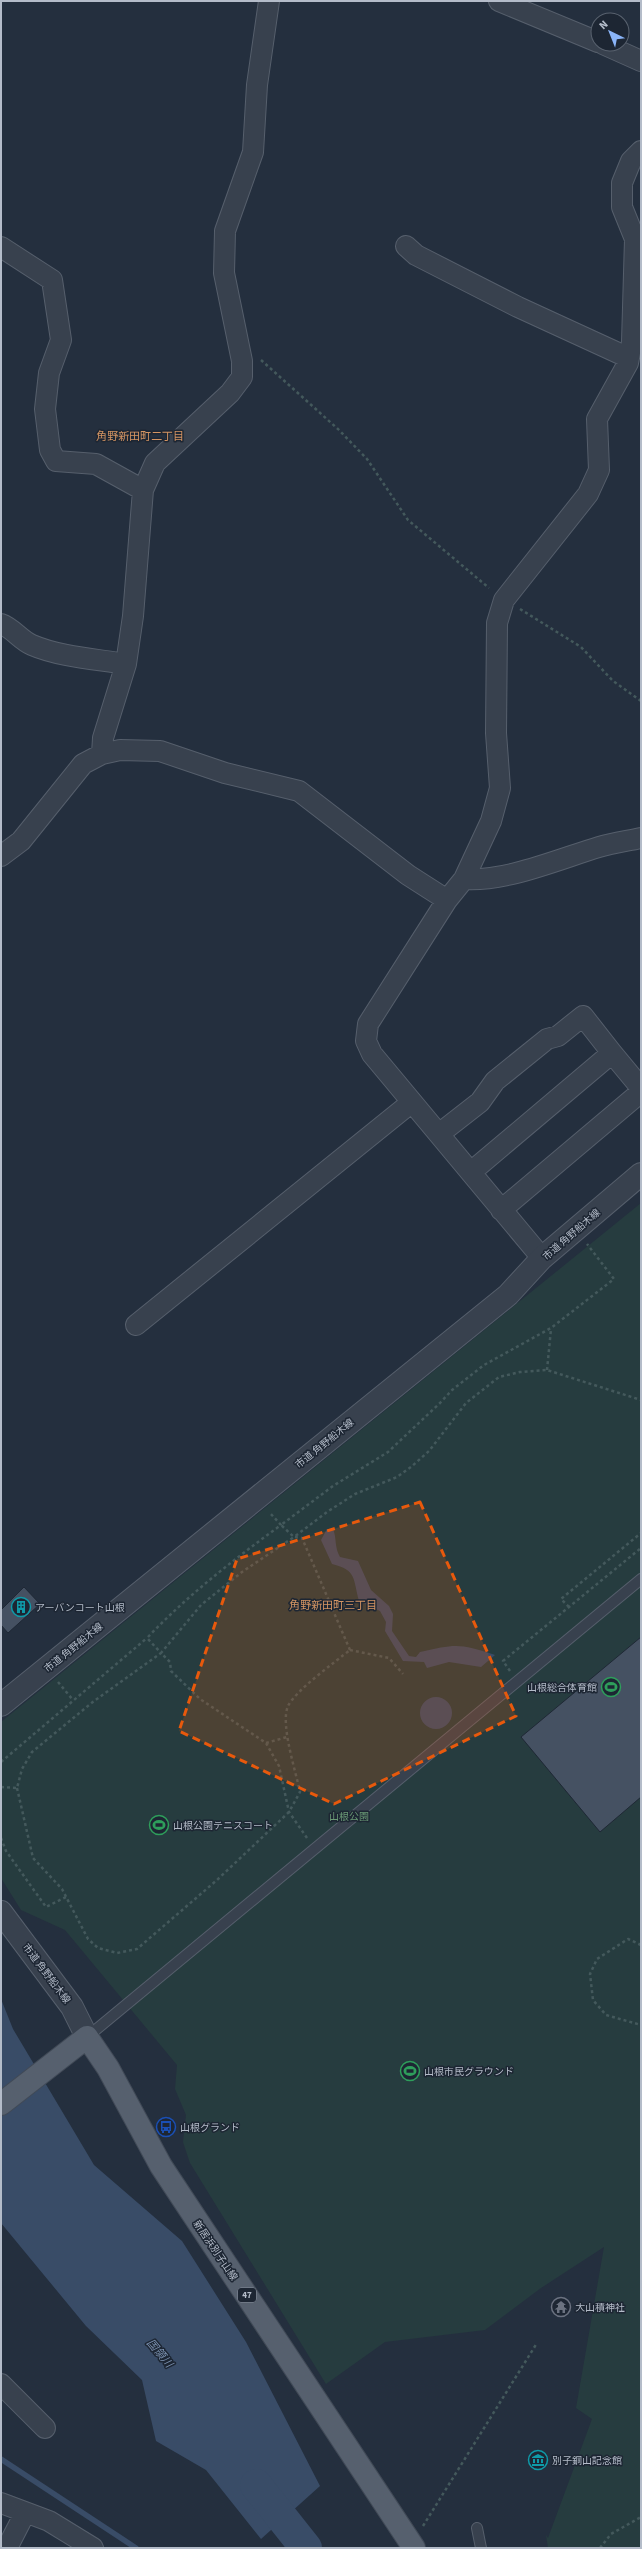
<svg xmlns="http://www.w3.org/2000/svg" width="642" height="2549" viewBox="0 0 642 2549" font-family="'Source Sans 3','Noto Sans JP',sans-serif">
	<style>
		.green { fill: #263c3f }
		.water { fill: #394c67 }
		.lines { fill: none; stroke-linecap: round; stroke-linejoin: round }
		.stream { stroke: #394c67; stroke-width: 5.5 }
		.river { stroke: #394c67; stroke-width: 32 }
		.building { fill: #455162; stroke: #1f2835 }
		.service-casing { stroke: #565f6c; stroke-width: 12 }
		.minor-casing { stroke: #565f6c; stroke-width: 22 }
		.tertiary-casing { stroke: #565f6c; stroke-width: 24 }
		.primary-casing { stroke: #414a57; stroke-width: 24 }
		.path { stroke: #44595c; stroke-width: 2.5; stroke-dasharray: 3 3; stroke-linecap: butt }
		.service { stroke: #38414e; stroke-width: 10 }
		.minor { stroke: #38414e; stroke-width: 20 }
		.tertiary { stroke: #38414e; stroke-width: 22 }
		.primary { stroke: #56606e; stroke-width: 22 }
		.marked { fill: #e8590c; fill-opacity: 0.2; stroke: #e8590c; stroke-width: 3; stroke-dasharray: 8 5; stroke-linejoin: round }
		.labels { text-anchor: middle; stroke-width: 3; stroke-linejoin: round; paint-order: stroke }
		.shield { fill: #1d2633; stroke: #878f9c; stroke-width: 1 }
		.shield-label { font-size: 9px; font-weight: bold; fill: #b4bcc9 }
		.street-label { font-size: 10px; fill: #b4bcc9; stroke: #1d2633 }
		.poi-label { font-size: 10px; fill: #b4bcc9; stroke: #1d2633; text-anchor: start }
		.park-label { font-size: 10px; fill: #6b9a76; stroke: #1d2633 }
		.neighbourhood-label { font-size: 11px; fill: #d59563; stroke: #1d2633 }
		.water-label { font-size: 11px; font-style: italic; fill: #7c92b1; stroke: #1d2633 }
	</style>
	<rect width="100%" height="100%" fill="#242f3e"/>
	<path class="green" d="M641,1203V2548H548L546,2535L548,2538L592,2419L576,2408L604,2247L541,2288L485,2330L385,2342L326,2384L190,2163L183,2142L186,2115L175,2089L177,2065L65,1930L21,1910L1,1878V1722Z"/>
	<path class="water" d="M327,1529H333C337,1538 334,1547 340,1557L358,1561L371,1590L389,1606L393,1614L392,1631L409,1656L416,1657L420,1652C455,1644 460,1643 495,1655L481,1667L449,1662L427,1668L424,1662L403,1661L385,1631L386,1622L380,1611L359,1601C353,1579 357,1570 332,1564L321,1540Z
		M420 1713a16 16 0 1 1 32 0a16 16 0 1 1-32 0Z
		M1,1999L13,2029L94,2165L182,2241L246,2342L320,2486L261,2539L206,2470L156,2441L142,2380L86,2326L1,2223Z"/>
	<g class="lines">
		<path class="stream" d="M1,2459L136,2548"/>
		<path class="river" d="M256,2485L306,2548"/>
	</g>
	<path class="building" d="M24,1587L40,1604L8,1633L1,1625V1610Z
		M641,1637V1797L600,1832L521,1737Z"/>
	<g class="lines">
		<defs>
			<path id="service" d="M87,2037L641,1579
				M477,2528L481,2548"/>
			<path id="minor" d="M499,1L598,42
				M603,44L641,61
				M406,246L416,255L518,307L629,358
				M1,247L52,280L61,340L49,373L45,409L50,450L56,461L96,464L143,490
				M1,624C13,628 20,640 32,645C60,657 96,659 126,664
				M102,754L120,750L160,751L225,773L299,791L408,875L447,900
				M1,856L21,841L83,764L102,754L103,738L126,664L133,616L143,490L155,463L230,393L242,377V361L224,273L225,231L253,152L257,85L269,1
				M464,879L491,821L500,788L496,733L497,623L504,600L588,494L599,470L597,419L628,363L632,342L635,239L622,207V183L631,161L641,151
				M439,1134L480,1102L495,1081L547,1039L558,1036L583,1016L612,1053
				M471,1172L612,1053L641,1088
				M501,1210L641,1092
				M542,1258L372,1054L366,1041L368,1024L447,900L464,879C506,882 559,859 599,847C612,843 627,841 641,838
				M136,1325L412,1102
				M1,2384L45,2428
				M1,2503L49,2521L93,2548
				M7,2548L25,2513"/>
			<path id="tertiary" d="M1,1705L508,1295L542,1258L641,1174
				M1,1912L72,2007L87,2037"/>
			<path id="primary" d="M1,2104L87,2037L108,2068L161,2166L414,2548"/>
		</defs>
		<use href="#service" class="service-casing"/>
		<use href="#minor" class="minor-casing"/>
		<use href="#tertiary" class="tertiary-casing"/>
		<use href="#primary" class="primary-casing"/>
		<path class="path" d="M261,360L338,429L367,459L408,520L489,588
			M520,609L581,647L613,681L641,701
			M547,1370L551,1329
			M569,1607L561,1599L641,1533
			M350,1650L302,1538L294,1537L327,1512L355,1494L397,1477L411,1467L429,1451L466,1403L499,1377L520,1372L547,1370L641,1400
			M350,1650L389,1658L403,1674
			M510,1671L503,1661L641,1548
			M58,1682L73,1700
			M266,1743L287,1737
			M1,1762L147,1638
			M1,1787L17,1788L22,1769L32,1752L94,1701L161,1653L147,1638C188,1595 233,1560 281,1525L270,1513
			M17,1788L33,1858L62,1889L88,1939L98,1948L117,1953L137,1949L217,1880L289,1812L300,1792C296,1772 280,1724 288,1706C296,1690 335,1662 350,1650
			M1,1838L6,1851L46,1907L66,1897
			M307,1838L289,1812L279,1766L266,1743L200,1699L171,1671L170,1662L161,1653L201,1605L242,1572L294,1537L281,1525L333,1486L388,1452L440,1403L452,1390L484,1365L551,1328L614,1279L587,1244
			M641,1945L628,1939L597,1959L590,1974L593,2000L606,2015L641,2025
			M423,2526L537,2343
			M600,2548L611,2534L641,2517"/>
		<use href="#service" class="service"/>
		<use href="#minor" class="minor"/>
		<use href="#tertiary" class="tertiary"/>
		<use href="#primary" class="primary"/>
	</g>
	<path class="marked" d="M420,1502L516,1716L334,1804L179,1731L237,1559Z"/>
	<defs>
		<symbol id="building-ring" viewBox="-11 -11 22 22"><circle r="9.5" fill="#1d2633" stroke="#0f9aa8" stroke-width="1.5"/><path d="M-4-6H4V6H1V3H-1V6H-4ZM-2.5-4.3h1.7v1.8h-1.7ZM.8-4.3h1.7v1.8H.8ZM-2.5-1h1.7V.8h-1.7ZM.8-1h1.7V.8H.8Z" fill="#0f9aa8"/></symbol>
		<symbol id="stadium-ring" viewBox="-11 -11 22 22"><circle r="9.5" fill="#1d2633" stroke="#2e9e5b" stroke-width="1.5"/><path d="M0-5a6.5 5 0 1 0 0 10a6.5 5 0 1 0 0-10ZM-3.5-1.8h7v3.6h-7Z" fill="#2e9e5b"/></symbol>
		<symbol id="bus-ring" viewBox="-11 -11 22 22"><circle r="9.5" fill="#1d2633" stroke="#1a4fb4" stroke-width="1.5"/><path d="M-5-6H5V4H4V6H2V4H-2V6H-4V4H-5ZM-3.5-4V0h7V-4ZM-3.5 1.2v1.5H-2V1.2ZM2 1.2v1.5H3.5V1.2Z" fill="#1a4fb4"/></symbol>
		<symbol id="temple-ring" viewBox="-11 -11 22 22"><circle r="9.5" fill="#1d2633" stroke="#6b7280" stroke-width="1.5"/><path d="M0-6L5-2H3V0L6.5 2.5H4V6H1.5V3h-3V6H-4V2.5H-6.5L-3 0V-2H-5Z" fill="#6b7280"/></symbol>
		<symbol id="museum-ring" viewBox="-11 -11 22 22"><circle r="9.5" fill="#1d2633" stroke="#0f9aa8" stroke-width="1.5"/><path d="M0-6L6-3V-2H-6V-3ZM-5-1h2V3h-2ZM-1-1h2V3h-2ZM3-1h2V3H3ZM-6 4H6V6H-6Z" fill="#0f9aa8"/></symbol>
	</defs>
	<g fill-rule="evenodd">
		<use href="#building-ring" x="10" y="1596" width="22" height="22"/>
		<use href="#stadium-ring" x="600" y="1676" width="22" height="22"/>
		<use href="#stadium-ring" x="148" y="1814" width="22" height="22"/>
		<use href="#stadium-ring" x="399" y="2060" width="22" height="22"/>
		<use href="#bus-ring" x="155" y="2116" width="22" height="22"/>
		<use href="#temple-ring" x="550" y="2296" width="22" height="22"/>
		<use href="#museum-ring" x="527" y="2449" width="22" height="22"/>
	</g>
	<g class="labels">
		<rect class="shield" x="238" y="2288" width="18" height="14" rx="3"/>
		<g class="shield-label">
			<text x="247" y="2298">47</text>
		</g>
		<g class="street-label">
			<text transform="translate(571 1234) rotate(-41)" y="4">市道 角野船木線</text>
			<text transform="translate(324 1443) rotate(-39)" y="4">市道 角野船木線</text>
			<text transform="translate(73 1647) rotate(-39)" y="4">市道 角野船木線</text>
			<text transform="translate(47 1973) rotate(53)" y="4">市道 角野船木線</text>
			<text transform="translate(216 2250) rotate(56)" y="4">新居浜別子山線</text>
		</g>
		<g class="poi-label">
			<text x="35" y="1611">アーバンコート山根</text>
			<text x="597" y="1691" text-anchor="end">山根総合体育館</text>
			<text x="173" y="1829">山根公園テニスコート</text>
			<text x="424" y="2075">山根市民グラウンド</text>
			<text x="180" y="2131">山根グランド</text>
			<text x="575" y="2311">大山積神社</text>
			<text x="552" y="2464">別子銅山記念館</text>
		</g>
		<g class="park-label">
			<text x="349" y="1820">山根公園</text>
		</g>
		<g class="neighbourhood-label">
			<text x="140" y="440">角野新田町二丁目</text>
			<text x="333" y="1609">角野新田町三丁目</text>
		</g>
		<g class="water-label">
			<text transform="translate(160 2353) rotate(50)" y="4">国領川</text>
		</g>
	</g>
	<rect width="642" height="2549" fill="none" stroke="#b4bcc9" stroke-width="4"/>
	<g transform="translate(610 32) rotate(317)"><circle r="19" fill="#1d2633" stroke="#59626f"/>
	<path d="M0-3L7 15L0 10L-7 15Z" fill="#8ab4f8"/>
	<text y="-6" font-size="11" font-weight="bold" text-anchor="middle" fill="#b4bcc9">N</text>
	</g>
</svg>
